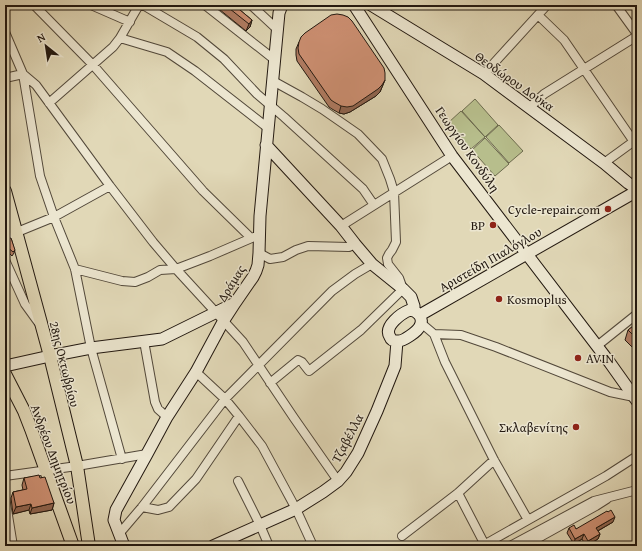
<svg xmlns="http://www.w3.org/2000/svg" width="642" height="551" viewBox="0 0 642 551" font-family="'Gentium Book Plus',serif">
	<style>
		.green { fill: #b7be8c; stroke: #6c6b4e }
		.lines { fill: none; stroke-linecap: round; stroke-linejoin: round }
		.street-casing { stroke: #52483a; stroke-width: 10 }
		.secondary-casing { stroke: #221810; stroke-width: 13 }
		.primary-casing { stroke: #221810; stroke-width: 14 }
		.street { stroke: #ece6d0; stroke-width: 8 }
		.secondary { stroke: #ece6d0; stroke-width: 11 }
		.primary { stroke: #e1d8b7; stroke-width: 12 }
		.wall { fill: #b17c63; stroke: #221810 }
		.shaded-wall { fill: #906550; stroke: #221810 }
		.building { fill: #ce9073; stroke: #221810 }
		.poi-dot { fill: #8f2418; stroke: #ece6d0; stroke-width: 1.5 }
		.labels { text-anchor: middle; stroke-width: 3; stroke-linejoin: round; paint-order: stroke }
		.street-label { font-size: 13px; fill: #221810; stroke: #ece6d0 }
		.poi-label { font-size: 13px; fill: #221810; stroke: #ece6d0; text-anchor: end }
	</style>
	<rect width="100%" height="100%" fill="#e1d8b7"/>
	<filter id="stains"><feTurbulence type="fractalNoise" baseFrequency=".005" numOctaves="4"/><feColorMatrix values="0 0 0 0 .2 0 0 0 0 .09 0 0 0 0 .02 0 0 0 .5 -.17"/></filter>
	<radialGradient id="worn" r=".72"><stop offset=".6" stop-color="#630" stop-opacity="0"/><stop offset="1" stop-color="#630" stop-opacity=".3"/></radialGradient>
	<path class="green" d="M475,99L498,125L485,137L462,111Z
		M461,111L485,137L471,149L448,123Z
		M499,125L523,151L509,163L486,137Z
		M485,138L509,164L495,176L472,150Z"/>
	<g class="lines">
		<defs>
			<path id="street" d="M34,5L93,65L203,191L251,238
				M91,5L130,22
				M143,5L197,37L224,59L257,94L284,117L363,189L374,205
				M205,5L275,60
				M251,5L278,30
				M616,5L637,34
				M538,15L564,40L634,142
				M5,32L23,74L36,85L110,186L153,242L176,269L243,342L294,418L338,481
				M120,38L167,52L195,71L268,128
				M23,74L40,176L54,217L75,269L91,348L122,459
				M484,74L547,5
				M5,78L23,74
				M49,103L113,47L120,38L139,5
				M530,107L544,94L637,36
				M604,163L637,139
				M341,226L452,156
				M5,237L54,217L110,186
				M259,253L270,259L283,257L296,250L308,246L349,247L355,244
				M5,260L25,304L38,322
				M75,269L122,281L135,282L148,277L160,270L176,269L210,256L254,237
				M421,323L434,334L445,362L494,460L528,520
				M434,334L461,335L496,347L610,392L634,397
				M144,341L155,402L158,409L167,417
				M597,346L637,314
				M196,372L225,399L239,416L262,446L296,509L313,546
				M270,383L298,360L302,362L309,371L361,330L403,289L399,278L388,264L387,258L389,254L392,250L396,242L394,192L390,179L382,159L358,134L322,109L302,97L273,81
				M5,476L77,466L147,454
				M238,481L260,525L269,546
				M458,493L485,545
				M5,497L13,546
				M142,507L158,510L169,507L196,479L239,416
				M119,534L142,507L225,399L332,291L355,274L372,264
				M402,536L458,493L494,460
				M482,546L606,476L637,456
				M510,546L594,501L637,490
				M524,546L596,506L607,499"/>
			<path id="secondary" d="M354,5L452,156L610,363L637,401
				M371,5L484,74L604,163L628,183L637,189
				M266,145L341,226L355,244L372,264L403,289L411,297L414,306V311
				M410,310C418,311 424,318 420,326C418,331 403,342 397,341C394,341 391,340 390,337C383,326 402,313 410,310Z
				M420,315L637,191
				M5,366L50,356L91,348L162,339L235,303
				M124,546L114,520L116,510L147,454L167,417L196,372L224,320L235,303L253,277L256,271L258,265L259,253L260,216L279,13L282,5
				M213,546L296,509L323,492L338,481L346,472L358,453L377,411L395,366L397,341"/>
			<path id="primary" d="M5,191L50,356L77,466L89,546
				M5,374L24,411L31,429L73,546"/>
		</defs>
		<use href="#street" class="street-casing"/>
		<use href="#secondary" class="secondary-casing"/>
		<use href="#primary" class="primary-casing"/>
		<use href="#street" class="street"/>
		<use href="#secondary" class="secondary"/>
		<use href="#primary" class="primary"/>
	</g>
	<path class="wall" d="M214,5H234L252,20L250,27L246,31Z
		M299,42L385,80L380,92L376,96L350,112L344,114L339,113L332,109L329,107L297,61L296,55V49Z
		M5,241L15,250L14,253L12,256L5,249Z
		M637,323V345L633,348L625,340L628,330Z
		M637,357V370L634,366Z
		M24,478H40L54,503L52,510L30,514L29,510L13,514L11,498L13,492L23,490L22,485Z
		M613,522L598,531L600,534L598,539L587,546H586L582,539L575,544L572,541L567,533L569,528L576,529Z"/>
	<path class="shaded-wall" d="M252,20L250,27L246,31L249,24Z
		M385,80L380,92L376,96L350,112L344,114L339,113L341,106Z
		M636,338H637V345L633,348Z
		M54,503L52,510L30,514L32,508Z
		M31,504L29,510L13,514L16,507Z
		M615,517L613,522L594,533L596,528Z
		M584,534L582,539L574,544L575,539Z
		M600,534L598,539L586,546L588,541Z
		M8,536L5,543V537Z"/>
	<path class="building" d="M225,5H234L252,20L249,24Z
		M337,14L343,15L348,17L352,21L384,68L385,73V80L382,85L378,89L353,106L347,107L341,106L334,102L331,100L299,54L298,48L299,42L301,37L305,33L331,15Z
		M11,238L15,250L13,252L5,245V241L7,239Z
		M637,323V338H636L628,330Z
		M39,475L40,478L45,477L54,503L32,508L31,504L16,507L13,492L27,489L24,478Z
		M5,510L8,529L7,530L8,536L5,537Z
		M611,510L615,517L596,528L600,534L588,541L584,534L575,539L569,528L574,525L576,529L607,511L608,512Z
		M573,541L576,546H565Z"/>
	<g class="poi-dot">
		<circle cx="608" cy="209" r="4"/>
		<circle cx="493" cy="225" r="4"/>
		<circle cx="499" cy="299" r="4"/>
		<circle cx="578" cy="358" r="4"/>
		<circle cx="576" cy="427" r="4"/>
	</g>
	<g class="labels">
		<g class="street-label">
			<text transform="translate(515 81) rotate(35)" y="5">Θεοδώρου Δούκα</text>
			<text transform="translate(468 149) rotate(55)" y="5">Γεωργίου Κονδύλη</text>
			<text transform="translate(490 259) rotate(-30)" y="5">Αριστείδη Πιαλόγλου</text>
			<text transform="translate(231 283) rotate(-58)" y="5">Δράμας</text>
			<text transform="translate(65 364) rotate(76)" y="5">28ης Οκτωβρίου</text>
			<text transform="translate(347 438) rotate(-62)" y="5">Τζαβέλλα</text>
			<text transform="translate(54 454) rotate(69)" y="5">Ανδρέου Δημητρίου</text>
		</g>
		<g class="poi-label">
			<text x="600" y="214">Cycle-repair.com</text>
			<text x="485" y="230">BP</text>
			<text x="507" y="304" text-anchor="start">Kosmoplus</text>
			<text x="586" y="363" text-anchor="start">AVIN</text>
			<text x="568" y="432">Σκλαβενίτης</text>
		</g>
	</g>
	<rect width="642" height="551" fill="none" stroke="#e1d8b7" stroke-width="20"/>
	<rect x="6" y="6" width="630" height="539" fill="none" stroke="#221810" stroke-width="2"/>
	<rect x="10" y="10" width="622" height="531" fill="none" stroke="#221810"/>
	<g transform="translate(46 46) rotate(330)" stroke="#ece6d0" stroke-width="3" paint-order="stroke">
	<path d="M0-3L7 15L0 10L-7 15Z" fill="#221810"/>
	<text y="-6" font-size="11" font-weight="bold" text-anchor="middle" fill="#221810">N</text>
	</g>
	<rect width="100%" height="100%" filter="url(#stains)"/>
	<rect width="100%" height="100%" fill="url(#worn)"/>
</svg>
